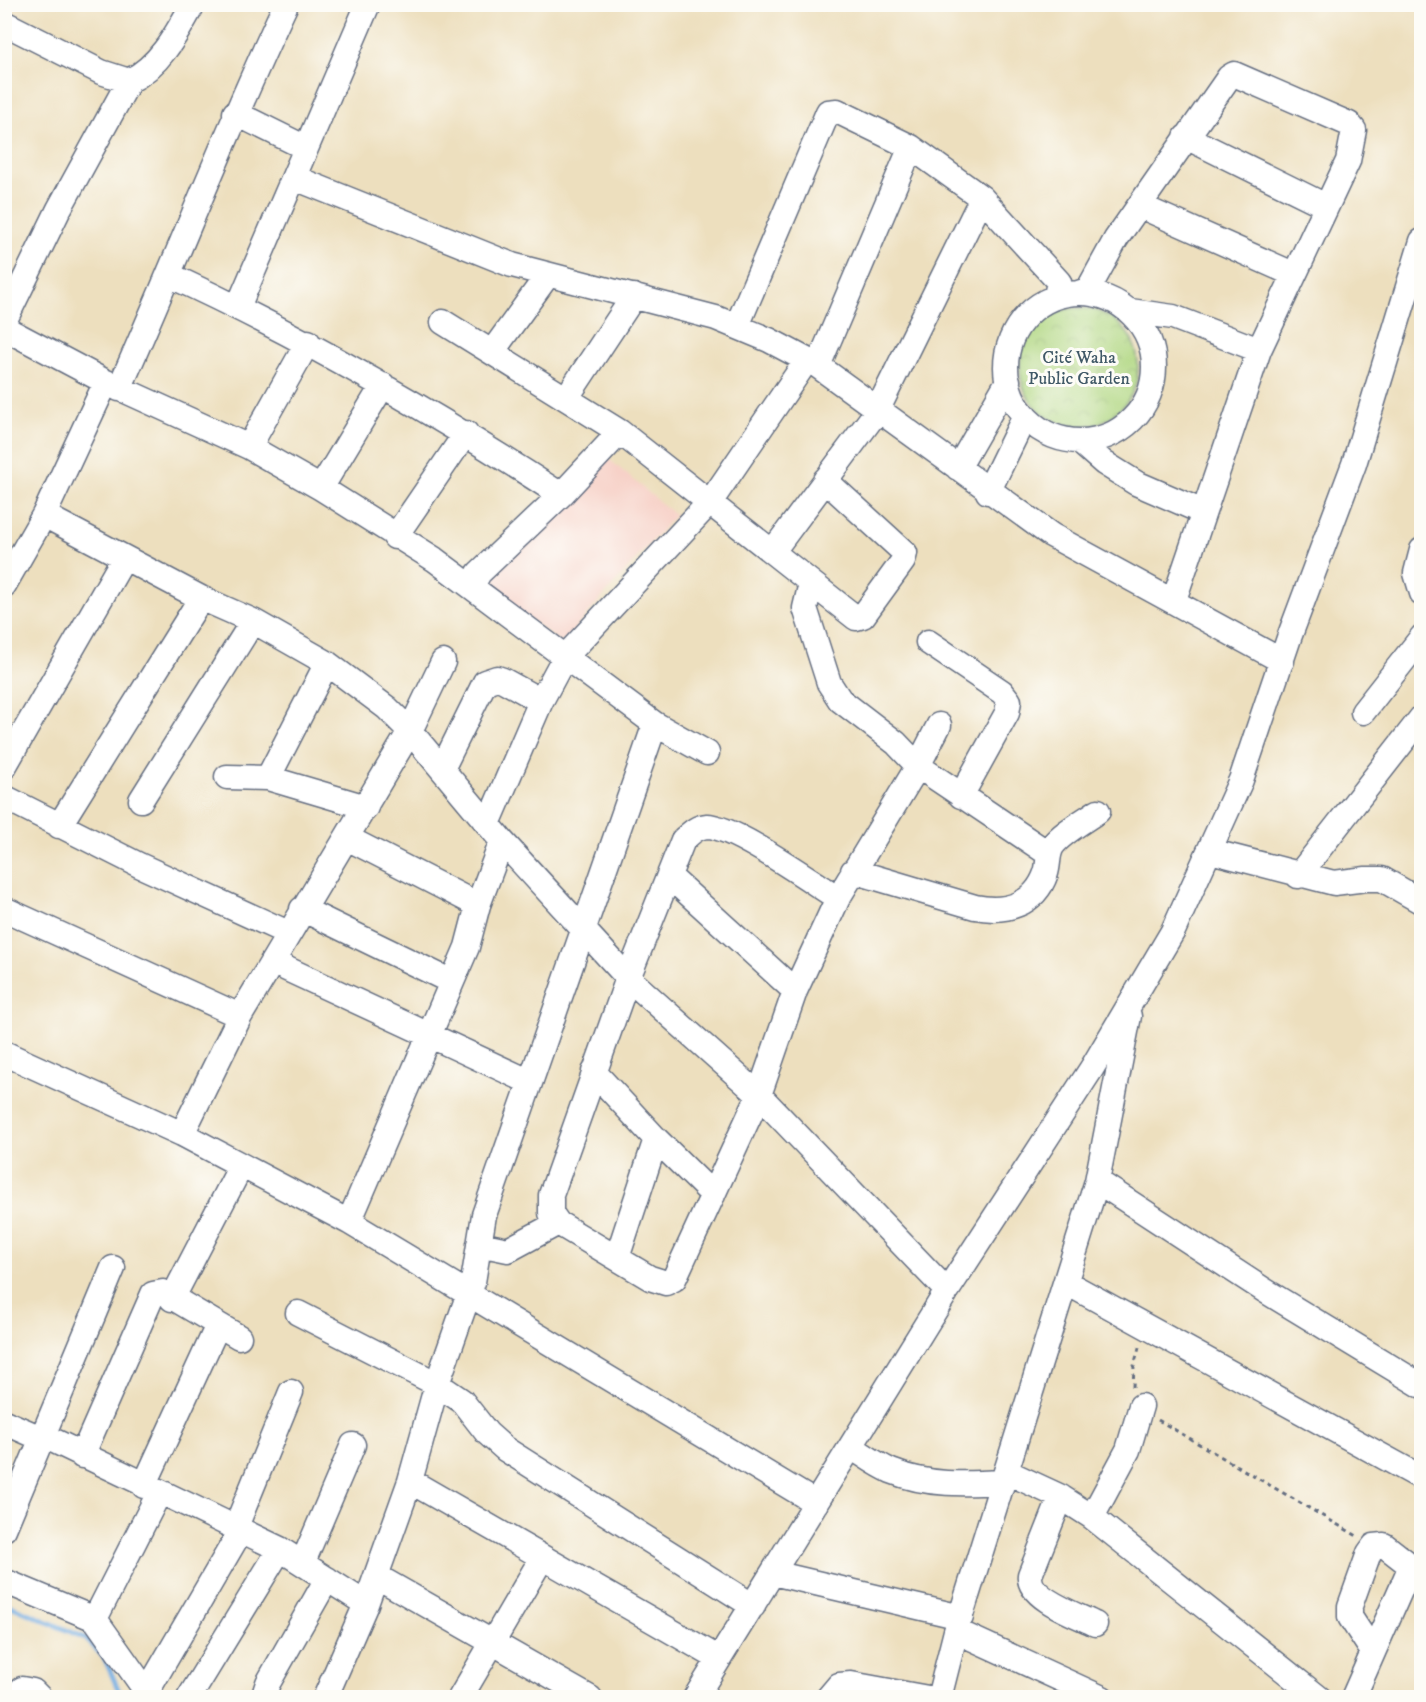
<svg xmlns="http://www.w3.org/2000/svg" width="1426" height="1702" viewBox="0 0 1426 1702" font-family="'IM FELL DW Pica',serif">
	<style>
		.built { fill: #f7d1c8 }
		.park { fill: url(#park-crowns); stroke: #668370; stroke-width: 1.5 }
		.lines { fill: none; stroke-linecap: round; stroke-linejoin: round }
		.stream { stroke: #70abe1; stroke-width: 5 }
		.minor-casing { stroke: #646d80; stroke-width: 27 }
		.path { stroke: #646d80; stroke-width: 3; stroke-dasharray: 4.5 4.5; stroke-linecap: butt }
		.minor { stroke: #fff; stroke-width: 24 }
		.labels { text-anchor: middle; stroke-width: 6; stroke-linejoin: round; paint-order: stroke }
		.park-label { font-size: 18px; fill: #405967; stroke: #fdfcf7 }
	</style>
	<defs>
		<pattern id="park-crowns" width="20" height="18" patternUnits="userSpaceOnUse" patternTransform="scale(1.5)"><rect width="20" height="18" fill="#b0d782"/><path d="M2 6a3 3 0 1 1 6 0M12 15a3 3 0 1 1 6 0" fill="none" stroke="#97b973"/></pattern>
	</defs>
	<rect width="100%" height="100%" fill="#fdfcf7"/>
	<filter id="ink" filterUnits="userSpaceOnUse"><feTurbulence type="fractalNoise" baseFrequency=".0167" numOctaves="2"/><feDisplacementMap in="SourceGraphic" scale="12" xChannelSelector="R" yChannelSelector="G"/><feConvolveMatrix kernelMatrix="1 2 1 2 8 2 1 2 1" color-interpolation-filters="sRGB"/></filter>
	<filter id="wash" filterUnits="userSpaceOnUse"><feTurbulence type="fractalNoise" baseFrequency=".008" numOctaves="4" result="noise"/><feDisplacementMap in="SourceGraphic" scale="24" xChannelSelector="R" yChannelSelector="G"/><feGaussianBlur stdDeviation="1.35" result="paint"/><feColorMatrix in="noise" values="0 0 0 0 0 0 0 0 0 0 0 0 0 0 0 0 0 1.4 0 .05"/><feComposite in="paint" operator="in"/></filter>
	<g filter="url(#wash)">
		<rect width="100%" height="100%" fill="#eddfbe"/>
		<path class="built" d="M604,455L675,515L562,643L485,587L486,575Z"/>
		<path class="park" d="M1020 367a59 59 0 1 1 118 0a59 59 0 1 1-118 0Z"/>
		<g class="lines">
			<path class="stream" d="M4,1603L85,1638L104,1657L122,1698"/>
		</g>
	</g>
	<g filter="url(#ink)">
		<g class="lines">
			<defs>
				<path id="minor" d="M4,23L101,72L129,81C160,66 177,33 193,4
					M235,113L306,148
					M1186,137L1326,206
					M295,178L512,265L716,318L769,340L818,366L1051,535L1282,661
					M1140,206L1293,274
					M169,275C306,338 435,413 561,495
					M1081,292L1088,290L1116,239L1229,77L1234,74L1349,124L1354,130L1348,161L1259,350L1174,600
					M1006 367a74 74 0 1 1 148 0a74 74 0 1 1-148 0Z
					M238,307L368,4
					M1130,311L1173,317L1259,350
					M4,322L59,209L129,81
					M443,322L620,432L856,618L863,616L903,561L905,553L825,480
					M737,326L828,112L837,111L911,147L982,198L1059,282L1056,296
					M4,328L106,382L249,447L321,488L434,559L655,724L707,753
					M492,352L547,276
					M818,366L911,147
					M119,389C176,261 226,131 286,4
					M567,397L634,296
					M1079,441L1104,463L1136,483L1203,512
					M249,447L308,342
					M958,468L1008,381
					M321,488L383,385
					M988,492L1025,416
					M44,515L201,598L253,621L327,663L387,708L410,731L502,841L628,978L759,1095L947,1291
					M395,537L466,433
					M1422,550L1416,573L1422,593
					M773,551L877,411L982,198
					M811,583L805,608L829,683L840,700L896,743L918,766L1049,854
					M4,585L44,515L106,382
					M472,586L479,573L561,495L620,432
					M928,642L1002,692L1009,701L1007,713L961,796
					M1363,712L1422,637
					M4,767L124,558
					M442,769L485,682L497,678L503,680L541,701
					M227,777L268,778L366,807
					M268,778L327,663
					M4,797L139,865L288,933
					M141,800L253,621
					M488,824L541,701L564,658L711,501L807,360
					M59,826L201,598
					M347,838L478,905
					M1210,851L1334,883L1366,879H1382L1422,902
					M853,871L975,907C1006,913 1035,905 1046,873C1049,864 1047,853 1053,845C1063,832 1084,821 1098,811
					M669,876L795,991
					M1298,876L1422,717
					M838,898C812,882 734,826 707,826C696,827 691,833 683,840L628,978L551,1195V1213L558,1223L650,1278L666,1283L674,1279L759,1095L795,991L838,898L918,766L939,725
					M4,909L240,1016
					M302,909L452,982
					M272,962L530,1082
					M4,1053L182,1134L349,1222L816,1503
					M594,1072L656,1139L713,1195
					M182,1134L240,1016L410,731L443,662
					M1097,1181L1264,1290L1422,1386
					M349,1222L467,947L478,905L502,841
					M479,1244L508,1250L558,1223
					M617,1258L656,1139
					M1067,1283L1422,1478
					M172,1299L241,1166
					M298,1313L437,1384L462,1401L487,1433L505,1449L753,1606
					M4,1422L43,1439
					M44,1436L280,1549L366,1604
					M851,1447C864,1455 877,1465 891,1471C928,1486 965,1484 1003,1482
					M82,1456L153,1294L163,1292L239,1337
					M1007,1472L1061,1497L1092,1517L1319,1698
					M410,1481L718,1658
					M144,1486L218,1325
					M1061,1497L1030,1575C1027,1598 1077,1615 1095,1624
					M1092,1517L1128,1450L1141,1406
					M4,1529L113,1268
					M235,1529L291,1392
					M303,1562L353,1445
					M773,1573L961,1617
					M376,1576L590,1698
					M4,1581L95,1619L151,1698
					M95,1619L159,1493
					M956,1631L1102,1698
					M148,1690L240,1532
					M13,1698L22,1689L33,1691L40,1698
					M189,1698L280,1549
					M263,1698L268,1683L327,1579
					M325,1698L366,1604L410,1481L437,1384L473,1282L484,1215L655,724
					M460,1698L542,1558
					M695,1698L947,1291L1092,1068L1173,931L1241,780L1290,635L1354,464L1422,241
					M828,1698L839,1685L851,1684L928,1698
					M939,1698L956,1631L1097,1181L1129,1016
					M1353,1698L1411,1566L1384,1545L1374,1546L1369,1553L1350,1606V1617L1373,1652"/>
			</defs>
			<use href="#minor" class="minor-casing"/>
			<path class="path" d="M1133,1387L1134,1366L1140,1344
				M1158,1420L1357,1536"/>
			<use href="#minor" class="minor"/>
		</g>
	</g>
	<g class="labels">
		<g class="park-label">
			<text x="1079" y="363">Cité Waha<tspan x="1079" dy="21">Public Garden</tspan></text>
		</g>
	</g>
	<rect width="1426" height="1702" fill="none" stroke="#fdfcf7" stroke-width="24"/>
</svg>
